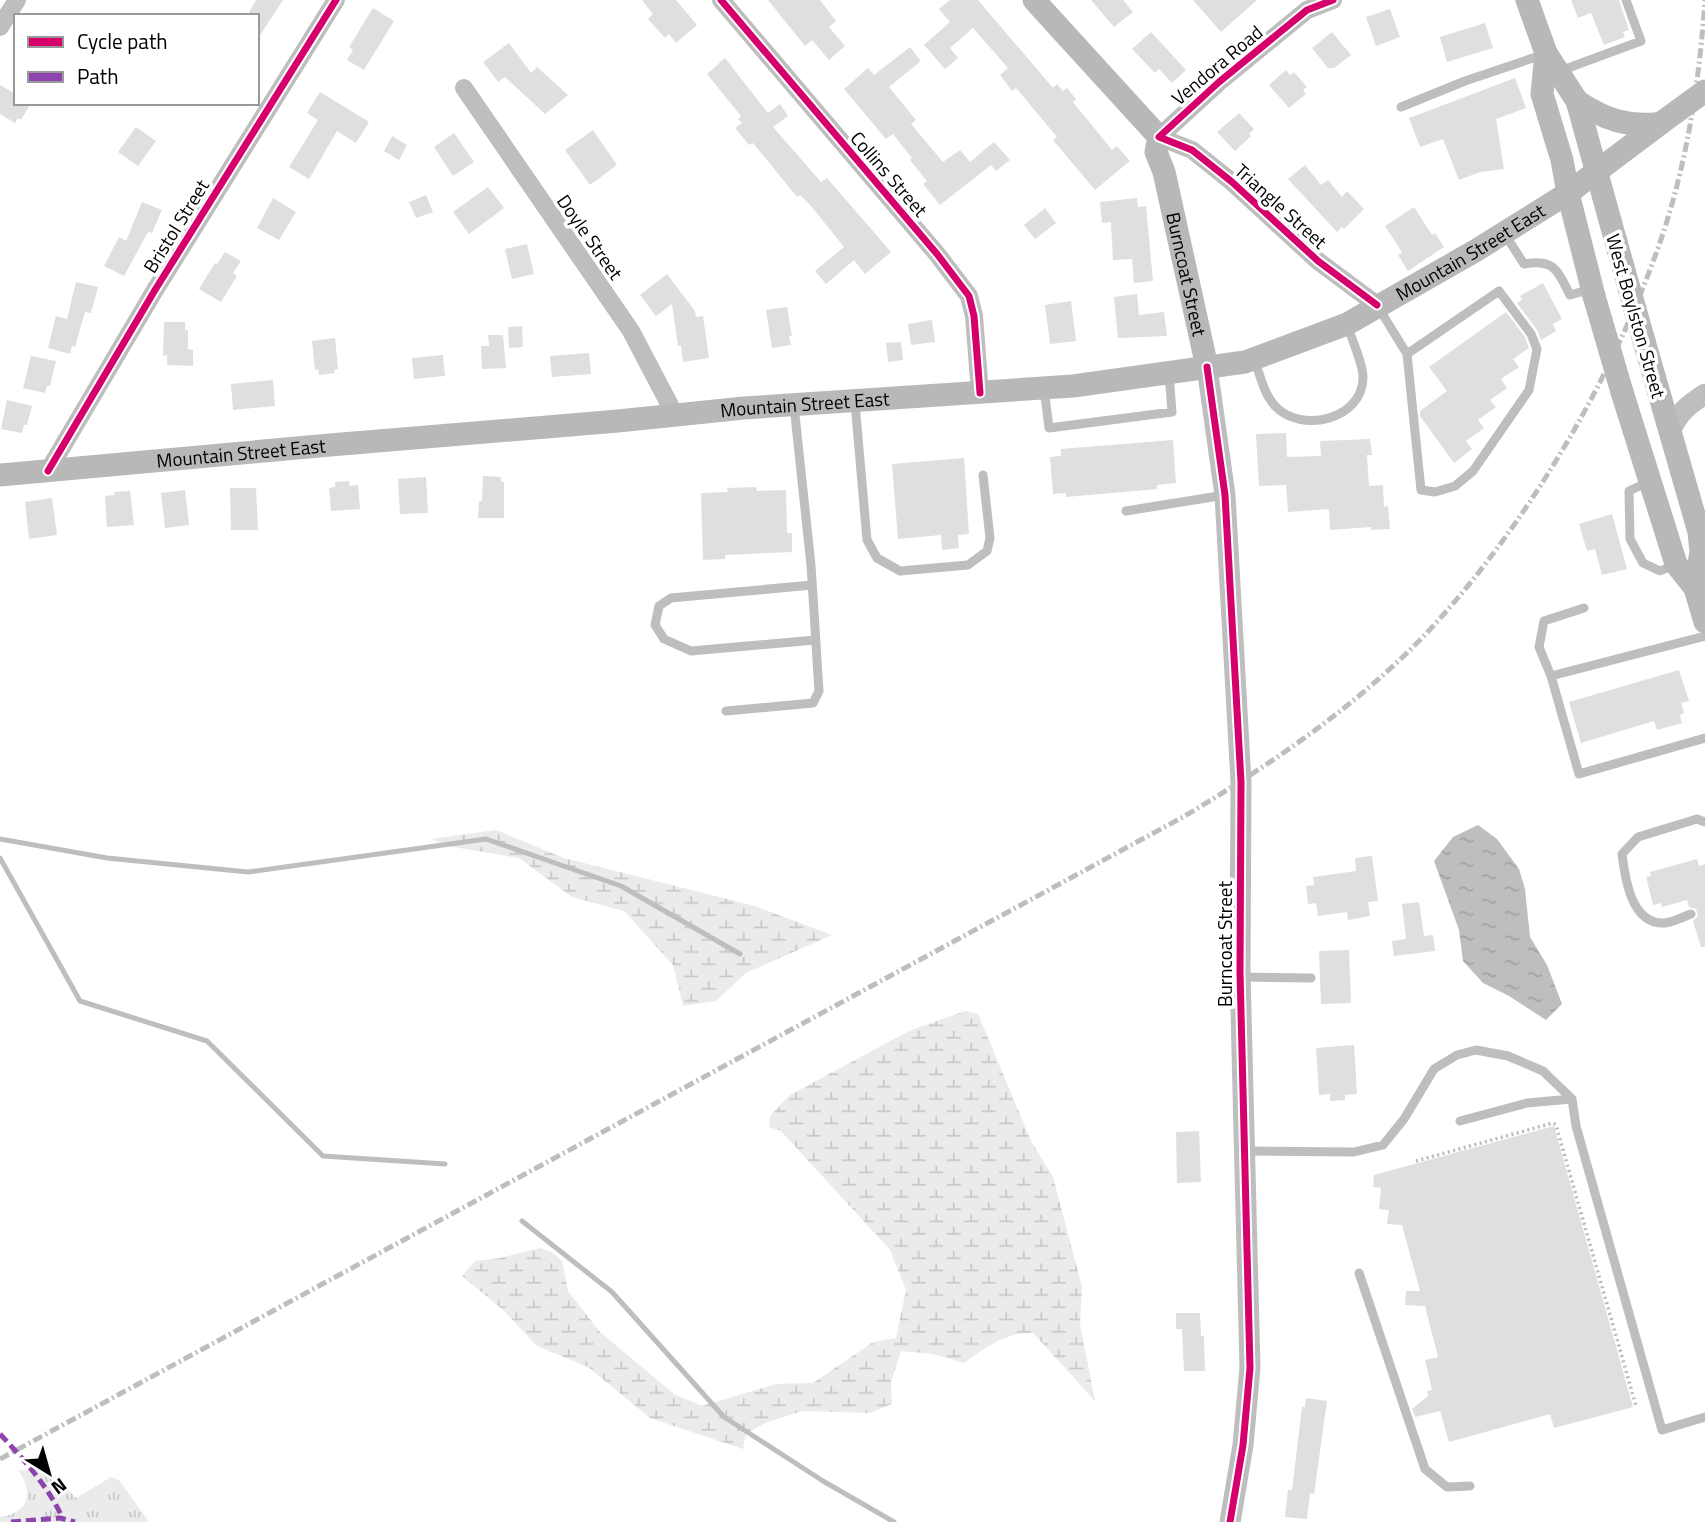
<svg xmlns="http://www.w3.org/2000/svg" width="1705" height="1522" viewBox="0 0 1705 1522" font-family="'Titillium Web',sans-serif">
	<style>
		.grass { fill: url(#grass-tufts) }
		.wetland { fill: url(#wetland-marsh) }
		.water { fill: url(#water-ripples) }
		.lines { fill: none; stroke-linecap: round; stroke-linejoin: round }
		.stream { stroke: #bebebe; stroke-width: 5 }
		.building { fill: #dfdfdf }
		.path { stroke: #b9b9b9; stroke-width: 3.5; stroke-dasharray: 2 3.5; stroke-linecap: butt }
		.service { stroke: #bebebe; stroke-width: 9 }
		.minor { stroke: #bebebe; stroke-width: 18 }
		.tertiary { stroke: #bebebe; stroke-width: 21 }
		.secondary { stroke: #b8b8b8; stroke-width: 23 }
		.rail { stroke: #bebebe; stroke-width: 5; stroke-dasharray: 10 3.5 2 3.5; stroke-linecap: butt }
		.secondary-bridge { stroke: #b8b8b8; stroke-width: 23 }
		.quiet { stroke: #8e44ad; stroke-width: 5; stroke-dasharray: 10 5; stroke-linecap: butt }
		.cycleway-casing { stroke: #fff; stroke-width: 11 }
		.cycleway { stroke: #d6006c; stroke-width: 7 }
		.labels { text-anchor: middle; stroke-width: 7; stroke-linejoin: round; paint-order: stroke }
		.street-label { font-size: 19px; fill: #000; stroke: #fff }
	</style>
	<defs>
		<pattern id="grass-tufts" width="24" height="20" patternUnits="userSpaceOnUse" patternTransform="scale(1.75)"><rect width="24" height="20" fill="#ebebeb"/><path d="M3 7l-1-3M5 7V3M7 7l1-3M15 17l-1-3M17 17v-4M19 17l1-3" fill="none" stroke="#c8c8c8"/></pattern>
		<pattern id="wetland-marsh" width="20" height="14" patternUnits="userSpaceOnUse" patternTransform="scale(1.75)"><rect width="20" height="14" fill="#ebebeb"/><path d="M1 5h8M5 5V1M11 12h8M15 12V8" fill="none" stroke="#c8c8c8"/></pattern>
		<pattern id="water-ripples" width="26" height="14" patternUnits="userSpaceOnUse" patternTransform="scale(1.75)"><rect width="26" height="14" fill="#bebebe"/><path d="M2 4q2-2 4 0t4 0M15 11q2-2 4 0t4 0" fill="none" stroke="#a2a2a2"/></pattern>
	</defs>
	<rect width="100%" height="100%" fill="#fff"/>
	<path class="grass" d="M19,1470L51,1472L76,1498L111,1477L119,1480L149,1522H0V1517C13,1516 29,1507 27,1492C27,1485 22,1476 19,1470Z"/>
	<path class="wetland" d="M496,830L564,858L755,906L832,935L746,973L716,1001L683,1006L673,965L624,911L572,897L519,858L447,846L431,839Z
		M965,1011L978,1014L1031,1141L1053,1177L1082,1287L1080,1324L1095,1401L1033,1333C1004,1333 987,1347 964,1363L933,1354L901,1351L891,1382L892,1404L870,1413L802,1411L765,1423L746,1434L743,1449L650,1418L588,1367L537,1346L503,1310L462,1276L475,1261L500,1258L540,1248L552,1252L562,1261L568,1291L600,1332L674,1394L702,1406L776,1384L813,1383L873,1342L896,1338L906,1290L890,1250L781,1131L769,1127L770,1116L790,1095L909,1031Z"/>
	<path class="water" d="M1478,825L1497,839L1519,869L1525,889L1530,937L1547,965L1562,1004L1546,1020L1509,996L1483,983L1463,961L1459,930L1434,861L1453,837Z"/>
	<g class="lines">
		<path class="stream" d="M0,839L107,858L248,872L486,839L621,886L740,954
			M0,858L80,1001L207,1041L323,1156L445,1164
			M522,1221L612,1292L724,1417L823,1481L894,1522"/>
	</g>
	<path class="building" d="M256,0H283L257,40V16H247Z
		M642,0H676L697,25L676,43L669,34L665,38L648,19L653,14Z
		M768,0H820L836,21L829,27L845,46L829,60L812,40L805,46Z
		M950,0H978L1053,88L1057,84L1063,91L1067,88L1076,99L1073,102L1112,150L1117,146L1130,161L1095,190L1053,140L1057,137L1016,88L1012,91L1000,75L1008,68L973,28L950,48L958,58L945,69L924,45L950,22L939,9Z
		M1091,0H1123L1133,12L1114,27Z
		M1193,0H1257L1221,32Z
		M1571,0H1619L1629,30L1623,32L1625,37L1604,45L1591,13L1578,18Z
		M373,8L394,21L364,70L347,60L353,50L349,47Z
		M1390,9L1400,37L1376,46L1366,17Z
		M1485,23L1493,48L1447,62L1440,37Z
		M1151,32L1186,70L1172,83L1159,69L1155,73L1132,49Z
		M1332,32L1351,55L1334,68H1328L1312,48Z
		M509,43L531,73L537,67L568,95L545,114L505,77L498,82L483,62Z
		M910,47L921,61L889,87L916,120L911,124L943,162L960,150L970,162L994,142L1010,160L996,171L991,165L940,205L923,184L927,181L910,160L912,158L893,134L886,139L844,89L868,68L874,75Z
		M725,58L768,113L780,104L788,116L773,127L821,182L827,178L891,252L865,274L854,260L826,284L815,271L844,247L811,206L800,195L797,197L753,143L749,145L735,128L742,123L738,119L741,116L707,74Z
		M1286,70L1290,75L1294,72L1307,87L1303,90L1306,94L1289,108L1269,85Z
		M1515,78L1526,108L1496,119L1504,169L1480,172L1459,180L1443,139L1420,147L1409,118Z
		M0,85L16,94V103H31L21,120L18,118L15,123L0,114Z
		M320,92L369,122L356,143L337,131L309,179L289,167L318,120L307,113Z
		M1239,113L1254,129L1249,134L1251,136L1235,151L1217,132Z
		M136,127L156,141L138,166L118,152Z
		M593,130L617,165L590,185L565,150Z
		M454,133L474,162L453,176L434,147Z
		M392,136L407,145L399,160L384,151Z
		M1305,165L1321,185L1328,180L1342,197L1347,191L1364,209L1344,229L1342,227L1337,232L1288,179Z
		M488,187L504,208L469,234L453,212Z
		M426,195L433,212L416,218L409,202Z
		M273,198L296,212L279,240L257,228Z
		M1137,198L1138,207L1146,206L1153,281L1134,283L1132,259L1113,260L1111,222L1102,223L1100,202Z
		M142,202L162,210L152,233L148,232L124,276L104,266L119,237L126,241Z
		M1414,207L1432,235L1435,233L1444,247L1408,271L1398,255L1402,252L1385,226Z
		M1045,208L1056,223L1035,239L1024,225Z
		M527,244L534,274L512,279L505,249Z
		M225,252L241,261L233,273L237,276L221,302L199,289L215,263L217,264Z
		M667,274L695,311L696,317L703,316L709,358L683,362L681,346H678L672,304L656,316L640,295Z
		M76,282L98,287L91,313L85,312L75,347L72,346L70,354L48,348L56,316L67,319Z
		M1543,283L1562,319L1553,324L1556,331L1541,340L1537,330L1517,303L1522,300L1520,296Z
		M1137,294L1139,315L1164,312L1167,336L1118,338L1114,297Z
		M1071,301L1076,341L1050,344L1045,305Z
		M787,307L792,336H789L791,345L772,348L766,310Z
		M1506,312L1525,337L1529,348L1513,359L1519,367L1501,379L1507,388L1490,400L1496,407L1478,420L1484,428L1466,441L1472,449L1454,463L1420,416V411L1447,391L1429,367Z
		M932,320L935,342L911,345L908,324Z
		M164,322H185V330H188V349L193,350V366L167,365V355L163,356Z
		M522,326L523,347L509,348L508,327Z
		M488,335H503L506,368L482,369L481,346H489Z
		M335,338L338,369L334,370L335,373L319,375L318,369L315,370L312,341Z
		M901,342L903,360L888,362L886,343Z
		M589,353L591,374L552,377L550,356Z
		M443,355L445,376L414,379L412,358Z
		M31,356L56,361L50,386H47L45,393L23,388Z
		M273,380L275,406L233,410L231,384Z
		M7,400L32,406L27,425H24L22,433L1,429Z
		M1286,433L1287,457L1321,456L1320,441L1370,439L1372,455H1367L1369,486L1383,485L1384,507L1388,506L1390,529L1371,530V527L1330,530L1329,509L1288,512L1286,485L1259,486L1256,434Z
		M1173,440L1176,483L1157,485V489L1066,497V493L1053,494L1050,457L1061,456V449Z
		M964,458L969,534L958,535L959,548L942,550L941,535L898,539L892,464Z
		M483,476L501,477V482H504V518H478L479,501H482Z
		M426,477L428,513L400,514L398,479Z
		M349,481L350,486L358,485L360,509L331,511L329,488L335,487V482Z
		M756,487L757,491L786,490L787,533H792V552L725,555V559L703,560L701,493L728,492L727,488Z
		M230,488H256L258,530H231Z
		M185,490L189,525L165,528L161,493Z
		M130,491L134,525L107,527L105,496L115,495L114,492Z
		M52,498L57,535L29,539L25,502Z
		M1612,514L1627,569L1602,575L1595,549L1587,551L1579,524Z
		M1679,670L1689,701L1681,703L1684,713L1680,715L1682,723L1657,730L1654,721L1581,743L1569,702Z
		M1372,856L1378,901L1368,902L1370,916L1348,920L1347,912L1318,916L1316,903L1308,904L1306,886L1314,885L1313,877L1356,871L1355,858Z
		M1697,859L1699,866L1705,864V947H1701L1693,921L1698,916L1696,909L1689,907L1687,900L1662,907L1661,903L1653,905L1646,877L1651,876L1650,872Z
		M1419,902L1424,936L1433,935L1435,951L1394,956L1392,941L1406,939L1402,904Z
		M1349,950L1351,1003L1321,1004L1319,951Z
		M1354,1045L1357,1094L1345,1095V1100L1330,1101V1094L1319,1095L1316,1048Z
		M1554,1126L1633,1407L1554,1428L1550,1414L1449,1442L1440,1411L1415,1417L1412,1409L1428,1396L1427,1391L1432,1390L1425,1360L1438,1357L1425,1306L1405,1305L1406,1291H1420L1402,1225L1387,1224L1389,1210L1379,1209L1381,1188L1373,1187L1374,1175Z
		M1199,1131L1201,1182L1177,1183L1176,1132Z
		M1176,1313H1200L1201,1336H1204L1205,1371H1184L1182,1329H1176Z
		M1306,1398L1327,1401L1314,1494L1310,1493L1307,1519L1285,1517L1288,1490H1292L1302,1407H1305Z"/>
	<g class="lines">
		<path class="path" d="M1416,1161L1553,1123L1556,1125L1636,1406"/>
		<path class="service" d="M1560,71L1641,41L1626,0
			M1401,107L1465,81L1545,54
			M1504,233L1524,264C1554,258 1558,271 1570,295L1591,289
			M1378,307L1407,354L1421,490L1435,492L1455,486L1473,471L1529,390L1537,349L1531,334L1499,291L1407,354
			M1255,361C1260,375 1264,394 1275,406C1301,434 1363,420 1363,377C1363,363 1351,338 1347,324
			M1044,388L1049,428L1172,412L1169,374
			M855,403L867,540L877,558L900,571L968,565L987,551L990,538L983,475
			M1648,482L1629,491L1630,539L1643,563L1660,571L1676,564
			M1126,511L1225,495
			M812,585L671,598L659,606L655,625L664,639L691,651L815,640
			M1705,636L1551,676L1579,774L1705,738
			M1551,676L1539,647L1544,621L1584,608
			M726,711L813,703L819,691L811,565L794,406
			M1691,914C1683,917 1673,922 1665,923C1631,925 1625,878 1622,854L1638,837L1697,819L1705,822
			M1242,977L1311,978
			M1460,1121L1527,1103L1572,1099
			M1246,1151L1354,1152L1383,1145L1404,1119L1434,1069L1457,1055L1476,1050L1508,1056L1543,1071L1572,1099L1576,1126L1662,1430L1705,1417
			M1359,1273L1425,1469L1447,1487L1470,1486"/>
		<path class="minor" d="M721,0L937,254L969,296L974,316L980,393
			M1333,0L1307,10L1219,82L1159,137L1192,150L1232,182L1318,261L1377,305
			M0,27L17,0
			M464,88L631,331L675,415
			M48,471L155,290L336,0"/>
		<path class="tertiary" d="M1207,367L1225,495L1241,782L1240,972L1250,1368L1243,1445L1230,1522
			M1670,432C1678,413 1688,405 1705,394"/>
		<g class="secondary">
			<path id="s1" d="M1034,0L1159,137L1156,152L1164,172L1207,367"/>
			<path d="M1527,0L1546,53L1577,101L1616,242"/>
			<path d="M1546,53L1542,94L1562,160L1568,193L1594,296"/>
			<path d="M1577,101C1603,119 1629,128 1661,123"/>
			<path d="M1644,341L1699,532L1701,552L1695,588"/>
			<path d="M1622,392L1676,564L1695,588L1705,622"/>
			<path id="s2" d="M0,475L330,445L618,421L744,408L1073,386L1245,362L1347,324L1475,251L1568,193L1661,123"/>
		</g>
		<path class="rail" d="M0,1459L1183,817C1268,766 1350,711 1420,640C1519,537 1605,393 1654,259C1685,177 1699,87 1705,0"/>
		<path class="secondary-bridge" d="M1661,123L1705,91
			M1616,242L1644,341
			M1594,296L1622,392"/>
		<path class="quiet" d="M0,1434C25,1461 48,1486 63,1519
			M11,1522L60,1518L75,1522"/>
		<defs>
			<path id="cycleway" d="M721,0L937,254L969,296L974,316L980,393
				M1333,0L1307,10L1219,82L1159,137L1192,150L1232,182L1318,261L1377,305
				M1207,367L1225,495L1241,782L1240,972L1250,1368L1243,1445L1230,1522
				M48,471L155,290L336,0"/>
		</defs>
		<use href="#cycleway" class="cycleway-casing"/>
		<use href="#cycleway" class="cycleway"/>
	</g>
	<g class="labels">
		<g class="street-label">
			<text transform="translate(1217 65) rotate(-40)" y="7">Vendora Road</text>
			<text transform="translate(889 174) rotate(49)" y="7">Collins Street</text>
			<text transform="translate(1281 206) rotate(42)" y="7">Triangle Street</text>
			<text transform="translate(176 226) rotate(-58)" y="7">Bristol Street</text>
			<text transform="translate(590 237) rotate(55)" y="7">Doyle Street</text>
			<text dy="7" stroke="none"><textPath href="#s2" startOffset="1502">Mountain Street East</textPath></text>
			<text dy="7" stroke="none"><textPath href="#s1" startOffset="327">Burncoat Street</textPath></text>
			<text transform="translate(1636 316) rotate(74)" y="7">West Boylston Street</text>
			<text dy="7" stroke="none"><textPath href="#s2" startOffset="808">Mountain Street East</textPath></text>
			<text dy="7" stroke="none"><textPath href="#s2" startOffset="242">Mountain Street East</textPath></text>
			<text transform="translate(1225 944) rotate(-90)" y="7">Burncoat Street</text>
		</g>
	</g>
	<rect x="14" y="14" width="245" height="91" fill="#ffffff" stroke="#999999" stroke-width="2"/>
	<rect x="28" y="37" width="35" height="10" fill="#d6006c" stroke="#999999" stroke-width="2"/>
	<text x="77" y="49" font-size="21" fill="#000000">Cycle path</text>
	<rect x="28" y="72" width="35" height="10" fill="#8e44ad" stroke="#999999" stroke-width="2"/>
	<text x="77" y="84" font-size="21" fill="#000000">Path</text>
	<g transform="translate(49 1473) rotate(143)" stroke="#ffffff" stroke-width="5" paint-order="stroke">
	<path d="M0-5L12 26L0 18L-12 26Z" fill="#000000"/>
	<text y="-10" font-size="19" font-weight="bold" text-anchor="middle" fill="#000000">N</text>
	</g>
</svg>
